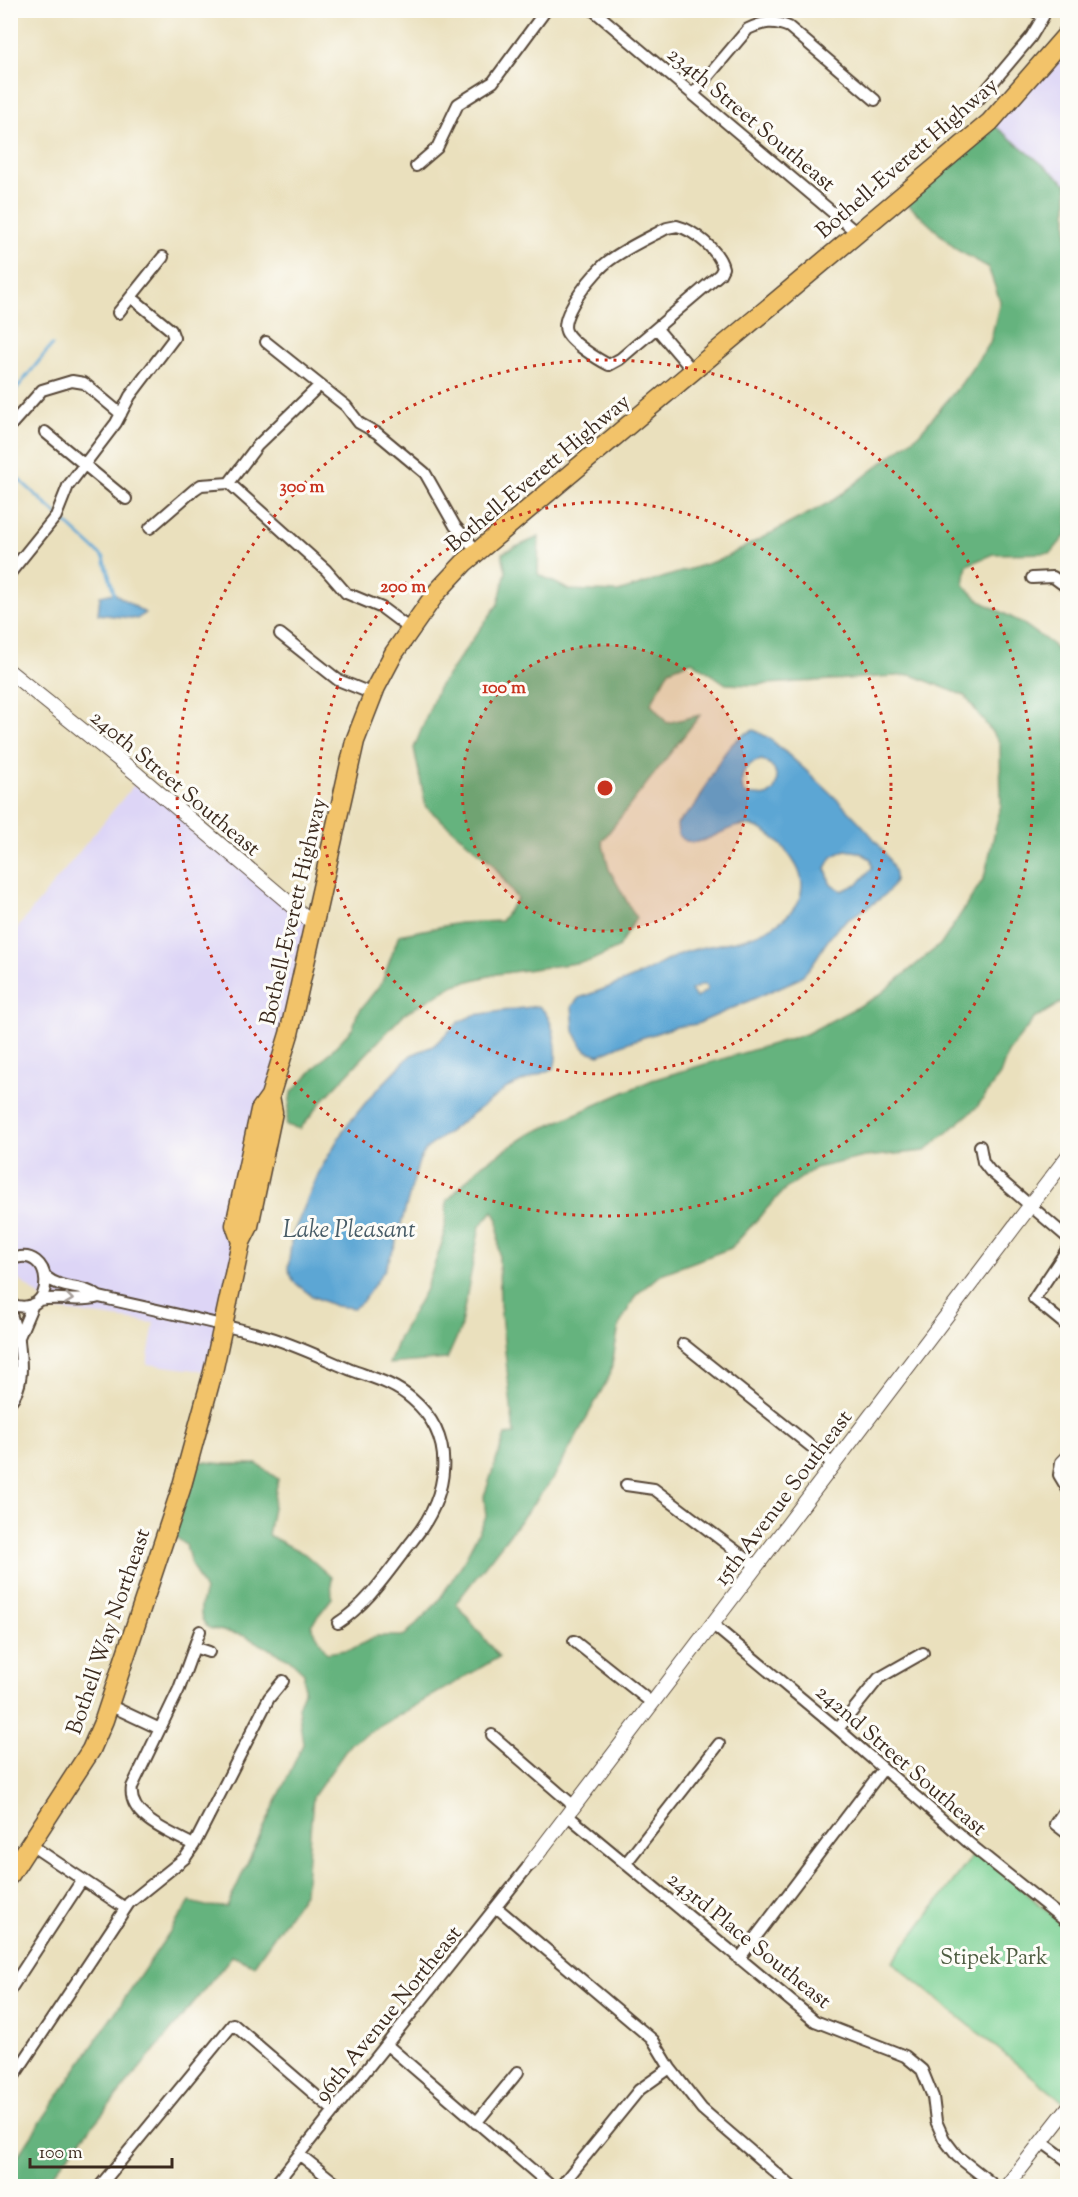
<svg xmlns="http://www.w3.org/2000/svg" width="1078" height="2197" viewBox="0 0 1078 2197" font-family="'Sorts Mill Goudy',serif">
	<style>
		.built { fill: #ddd5f6 }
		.green { fill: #7cd194; stroke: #5c7e59; stroke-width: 1.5 }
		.forest { fill: #65b37e; stroke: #506e4e; stroke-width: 1.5 }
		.water { fill: #5ca6d4; stroke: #4c6879; stroke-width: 1.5; fill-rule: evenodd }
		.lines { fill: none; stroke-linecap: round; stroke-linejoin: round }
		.stream { stroke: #5ca6d4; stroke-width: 3 }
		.minor-casing { stroke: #554536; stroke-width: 14 }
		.tertiary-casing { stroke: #554536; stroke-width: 16 }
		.primary-casing { stroke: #554536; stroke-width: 21 }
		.minor { stroke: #fff; stroke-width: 10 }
		.tertiary { stroke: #fff; stroke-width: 14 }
		.primary { stroke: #f2c36a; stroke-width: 18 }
		.oneway { stroke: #a79f9a }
		.ring { fill: none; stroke: #c8321e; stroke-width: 3; stroke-dasharray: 3 6 }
		.labels { text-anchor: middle; stroke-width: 6; stroke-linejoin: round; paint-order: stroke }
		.street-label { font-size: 22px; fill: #3b2a1e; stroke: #fdfcf7 }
		.park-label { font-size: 22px; fill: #4e5c41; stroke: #fdfcf7 }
		.water-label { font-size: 24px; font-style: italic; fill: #485c67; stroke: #fdfcf7 }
		.centre { fill: #c8321e; stroke: #fdfcf7; stroke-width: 3 }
		.ring-label { font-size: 18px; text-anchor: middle; font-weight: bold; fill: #c8321e; stroke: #fdfcf7; stroke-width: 6; stroke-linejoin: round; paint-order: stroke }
	</style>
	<rect width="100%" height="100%" fill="#fdfcf7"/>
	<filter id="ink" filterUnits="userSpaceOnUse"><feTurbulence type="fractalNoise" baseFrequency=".0167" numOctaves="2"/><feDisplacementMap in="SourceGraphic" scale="12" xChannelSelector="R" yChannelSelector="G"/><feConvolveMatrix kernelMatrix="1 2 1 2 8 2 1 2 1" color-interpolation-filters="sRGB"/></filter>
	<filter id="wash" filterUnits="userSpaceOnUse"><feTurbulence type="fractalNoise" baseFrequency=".008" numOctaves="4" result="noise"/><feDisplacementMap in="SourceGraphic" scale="24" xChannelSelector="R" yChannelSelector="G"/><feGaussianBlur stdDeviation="1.35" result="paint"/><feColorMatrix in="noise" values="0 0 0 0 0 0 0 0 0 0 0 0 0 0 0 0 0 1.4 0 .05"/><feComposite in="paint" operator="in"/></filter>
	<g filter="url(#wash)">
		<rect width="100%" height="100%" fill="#eae0bd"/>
		<path class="built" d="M1067,34V184L990,122Z
			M137,781L314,924L213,1372L147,1364L154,1323L56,1310L11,1273L10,937Z"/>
		<path class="green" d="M977,1850L1067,1928V2105L892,1962Z"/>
		<path class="forest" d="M990,122L1067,184V534L1051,553L993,554L967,565L964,585L980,601L1022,623L1053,645L1067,665V999L1034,1019L1008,1052L1000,1075L977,1107L925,1151L865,1157L815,1168L783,1191L731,1248L661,1274L636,1295L619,1326L610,1375L554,1477L456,1603L499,1657L351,1743L313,1797L305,1892L254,1965L232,1956L43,2186H11L10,2157L15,2160L190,1902L206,1906L227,1907L303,1744L298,1707L304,1691V1673L289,1659L245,1636L209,1628C197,1619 200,1604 205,1591L191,1564L186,1545L168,1531L188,1460L224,1464H257L278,1479L268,1535L305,1554L331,1577L332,1598L311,1625L327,1653L352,1649L377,1636H404L437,1603L463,1563L486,1517L484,1496L505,1435L514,1434L500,1305L498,1220L493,1211L480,1226L460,1330L447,1359L389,1364L399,1337L425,1291L444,1237L447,1201L480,1166L530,1134L652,1080L806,1034L878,996L942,943L984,878L1001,805L1000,743L965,696L912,675L751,685L726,684L692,661L669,670L651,704L667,723L700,715L602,841L609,869L636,918L618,948L590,961L497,974L454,985L404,1014L323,1100L300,1129L286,1125L291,1093L353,1028L357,1014L382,982L399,935L459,923L501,921L517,899L492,863L426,807L414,748L438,688L498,604L506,572L502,553L539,537L538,574L569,590L618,592L722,559L834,500L919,434L961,384L990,343L1000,301L988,267L957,250L900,197Z"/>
		<path class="water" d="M114,593L145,613L137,619L98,614L100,596Z
			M754,730L769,738C792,758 909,856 894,883C883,904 852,912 837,929C822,944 815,967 798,979L697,1024L675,1027L626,1043L599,1055L587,1051L582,1046L574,1031L572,1006L579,998C599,991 619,984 639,975C654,968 668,959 683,953C705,944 728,945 749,937C781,926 816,902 796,865C787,850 771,831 753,826C726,819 698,858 678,835L677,824C683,816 692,811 697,803C712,778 723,740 754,730ZM762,760C778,766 783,786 767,796L744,794C738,777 744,763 762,760ZM845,850L859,852L871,859L872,868L859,883L842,891L830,883L826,868L832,857ZM702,985H706L707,990L696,998L691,990Z
			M538,1006C553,1015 560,1052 554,1068L507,1088L426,1149L419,1161L395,1246L384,1271L362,1302L354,1308L335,1306L312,1296L294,1282L288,1269L292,1236L320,1170L344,1129L372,1095L411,1055L433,1046L459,1022L474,1015Z"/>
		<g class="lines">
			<path class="stream" d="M10,397L52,345
				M10,471L104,558L114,593"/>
		</g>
	</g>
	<g filter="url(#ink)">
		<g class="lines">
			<defs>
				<path id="minor" d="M593,10L857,233
					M694,93L748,29C763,22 774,20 789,27L875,100
					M978,100L1031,37L1043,17L1033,10
					M416,166L437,148L458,104L493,82L546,10
					M677,226C693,230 719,250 723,268L720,274L620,359L609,365C599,360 570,342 566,331C559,315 596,269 610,260C628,247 648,238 667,228Z
					M118,313L163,257
					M657,329L693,371
					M266,342L346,406L359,423L377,433L425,473L455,526L478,552
					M10,426L42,390L72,381L84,383L121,414
					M45,432L126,499
					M229,483L326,570L346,593L382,608L410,629
					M150,528L195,489L201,485L229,483L257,446L320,385
					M10,573L56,516L68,486L116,423L130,396L174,338L171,330L131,297
					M1032,578L1053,577L1068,588
					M280,634L338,680L373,694
					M980,1146L983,1162L990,1171L1068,1238
					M1068,1248L1034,1299L1068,1327
					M10,1260C55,1240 59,1322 10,1304
					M46,1277C63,1291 83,1284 99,1297C153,1309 208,1321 262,1335C292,1343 322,1358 351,1370C373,1378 394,1383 412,1399C459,1439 448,1497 413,1540C390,1569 369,1603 338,1623
					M39,1300C60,1296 79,1303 99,1297
					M10,1311L19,1340
					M19,1337L33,1304
					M10,1343L19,1341C21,1361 25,1385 10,1402
					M683,1344L833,1464
					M1068,1455L1061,1462L1059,1475L1068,1490
					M626,1485L654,1489L756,1566
					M712,1624L838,1729L977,1850L1068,1923
					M574,1641L652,1703
					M194,1647L209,1652
					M109,1705L160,1729
					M838,1729L879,1678L923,1653
					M492,1735L574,1806
					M1068,1805L1055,1824L1068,1834
					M567,1815L815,2021L905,2056L922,2070L933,2097L936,2121L944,2139L957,2156L995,2186
					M31,1845L125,1908
					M194,1845C171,1833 127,1817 132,1787L179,1689L200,1631
					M626,1863L719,1744
					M496,1907L653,2040L670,2068L702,2109L791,2186
					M739,1959L883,1769
					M10,1990L82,1880
					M387,2045L551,2186
					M10,2082L129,1903L185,1858L194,1845L269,1698L283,1681
					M476,2123L518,2072
					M1042,2142L1068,2161
					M299,2154L339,2186
					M100,2186L233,2024L334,2111
					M274,2186L530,1864
					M561,2186L639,2090L670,2068"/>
				<path id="tertiary" d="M10,672L138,775L314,924
					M530,1864L1068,1156
					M1007,2186L1068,2108"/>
				<path id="primary" d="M241,1242L235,1225L260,1110L270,1096L289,1034L355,741L376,687L394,653L436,593L464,563L990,122L1068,33
					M10,1875L91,1750L104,1720L181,1489L213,1372L241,1242L249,1226L273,1112L270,1096"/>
			</defs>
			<use href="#minor" class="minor-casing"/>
			<use href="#tertiary" class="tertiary-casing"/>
			<use href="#primary" class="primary-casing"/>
			<use href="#minor" class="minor"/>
			<use href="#tertiary" class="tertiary"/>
			<use href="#primary" class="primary"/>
		</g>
		<defs><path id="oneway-chevron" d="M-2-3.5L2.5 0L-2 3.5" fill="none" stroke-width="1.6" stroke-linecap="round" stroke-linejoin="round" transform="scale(1.5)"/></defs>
		<use class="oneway" href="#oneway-chevron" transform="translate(69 1299) rotate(7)"/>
	</g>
	<circle cx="605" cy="788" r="143" fill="#c8321e" fill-opacity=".12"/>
	<g class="ring">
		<circle cx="605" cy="788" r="143"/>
		<circle cx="605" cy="788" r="286"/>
		<circle cx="605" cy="788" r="428"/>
	</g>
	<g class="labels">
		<g class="street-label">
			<text transform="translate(752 118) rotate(40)" y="8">234th Street Southeast</text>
			<text transform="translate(906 157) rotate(-41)" y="8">Bothell-Everett Highway</text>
			<text transform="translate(537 472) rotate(-40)" y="8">Bothell-Everett Highway</text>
			<text transform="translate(176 782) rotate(40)" y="8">240th Street Southeast</text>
			<text transform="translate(292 911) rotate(-77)" y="8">Bothell-Everett Highway</text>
			<text transform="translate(782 1497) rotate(-53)" y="8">15th Avenue Southeast</text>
			<text transform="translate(107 1631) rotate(-71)" y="8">Bothell Way Northeast</text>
			<text transform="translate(902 1759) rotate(41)" y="8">242nd Street Southeast</text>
			<text transform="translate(750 1939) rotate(39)" y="8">243rd Place Southeast</text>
			<text transform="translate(387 2013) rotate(-51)" y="8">96th Avenue Northeast</text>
		</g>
		<g class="park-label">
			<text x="994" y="1964">Stipek Park</text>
		</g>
		<g class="water-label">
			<text x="349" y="1237">Lake Pleasant</text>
		</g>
	</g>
	<circle cx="605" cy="788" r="9" class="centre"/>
	<g class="ring-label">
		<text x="302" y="492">300 m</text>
		<text x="403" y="592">200 m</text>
		<text x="504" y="693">100 m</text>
	</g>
	<rect width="1078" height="2197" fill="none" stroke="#fdfcf7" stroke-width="36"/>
	<path d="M30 2158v9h142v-9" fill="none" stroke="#3b2a1e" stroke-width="3"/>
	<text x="39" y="2158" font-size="18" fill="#3b2a1e" stroke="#fdfcf7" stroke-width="4.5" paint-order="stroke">100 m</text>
</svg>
